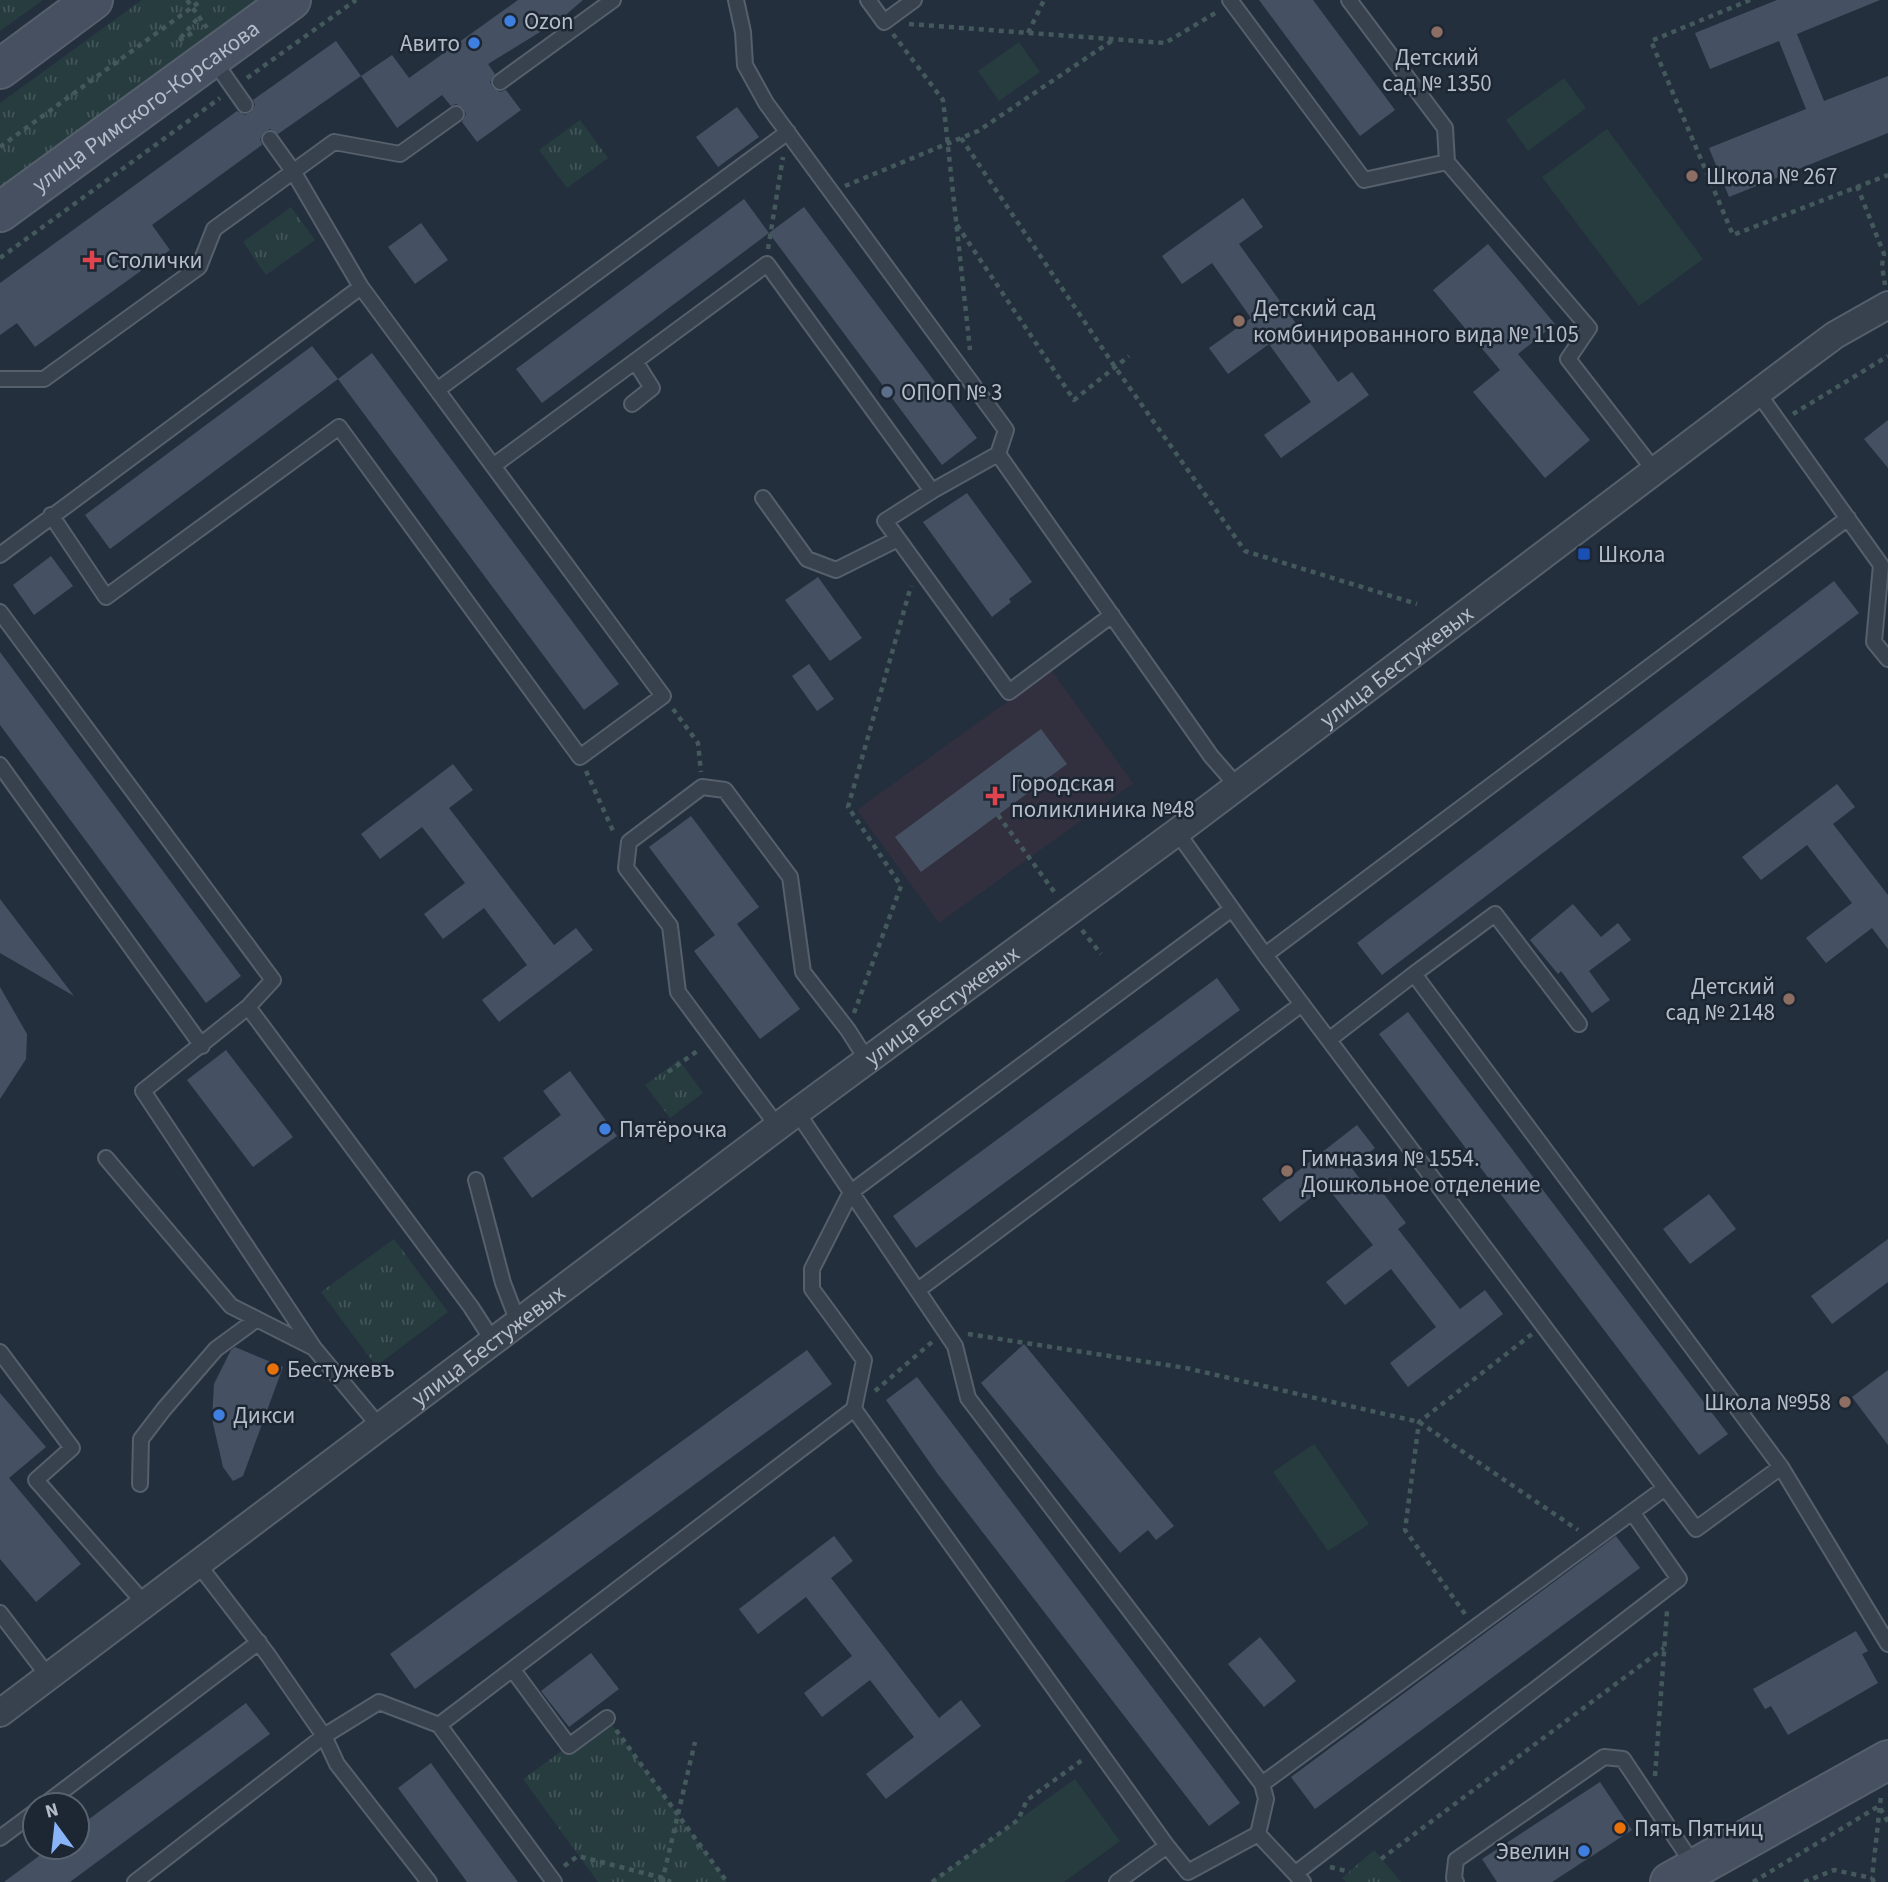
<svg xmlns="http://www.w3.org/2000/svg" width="1888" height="1882" viewBox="0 0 1888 1882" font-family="'Source Sans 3',sans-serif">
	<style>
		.medical { fill: #32303f }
		.grass { fill: url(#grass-tufts) }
		.garden { fill: #263c3f }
		.building { fill: #455162 }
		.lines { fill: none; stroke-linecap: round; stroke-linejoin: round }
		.lane-casing { stroke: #565f6c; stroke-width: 18 }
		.street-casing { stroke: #565f6c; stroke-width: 30 }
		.secondary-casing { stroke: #565f6c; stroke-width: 42 }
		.path { stroke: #44595c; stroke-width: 4.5; stroke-dasharray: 5 5; stroke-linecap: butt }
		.lane { stroke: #38414e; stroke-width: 14 }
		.street { stroke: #38414e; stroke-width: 26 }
		.secondary { stroke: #465061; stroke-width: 38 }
		.shop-dot { fill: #3f7fe0; stroke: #1d2633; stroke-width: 2.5 }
		.education-dot { fill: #8d6e63; stroke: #1d2633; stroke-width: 2.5 }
		.health-dot { fill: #e0444e; stroke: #1d2633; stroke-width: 2.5 }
		.service-dot { fill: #5c6f8a; stroke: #1d2633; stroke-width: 2.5 }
		.transit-dot { fill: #1a4fb4; stroke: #1d2633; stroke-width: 2.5 }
		.food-dot { fill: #e8710a; stroke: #1d2633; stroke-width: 2.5 }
		.labels { text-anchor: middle; stroke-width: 5; stroke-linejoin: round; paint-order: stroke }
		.poi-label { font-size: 23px; fill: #b4bcc9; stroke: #1d2633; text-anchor: start }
		.street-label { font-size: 23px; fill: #b4bcc9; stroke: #1d2633 }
	</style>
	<defs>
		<pattern id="grass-tufts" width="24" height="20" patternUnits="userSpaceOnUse" patternTransform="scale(1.75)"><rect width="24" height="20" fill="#263c3f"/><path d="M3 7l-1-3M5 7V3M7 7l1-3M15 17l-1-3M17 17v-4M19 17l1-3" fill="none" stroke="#435659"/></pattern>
	</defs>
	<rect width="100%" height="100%" fill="#242f3e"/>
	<path class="medical" d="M1051,670L1133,783L939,923L857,810Z"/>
	<path class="grass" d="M0,0H43L0,31Z
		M142,0H267L0,192V103Z
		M580,120L608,158L567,188L539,150Z
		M291,207L315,240L266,275L243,242Z
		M679,1060L703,1093L670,1118L645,1085Z
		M394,1239L448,1312L376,1366L321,1292Z
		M607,1718L727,1882H598L523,1779Z
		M1374,1850L1401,1882H1346L1342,1878Z"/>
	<path class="garden" d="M1019,42L1040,72L999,101L978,71Z
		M1564,78L1586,108L1528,151L1506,120Z
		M1607,129L1703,259L1639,306L1542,177Z
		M1314,1444L1369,1524L1328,1551L1273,1472Z
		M1075,1779L1120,1841L1064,1882H932Z"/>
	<path class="building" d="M518,0H583L561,19L488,64L495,74L490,82L493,88L500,92L506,90L521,110L477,142L462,122L466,114L463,108L456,104L451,106L442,95L397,128L361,76L392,55L409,78Z
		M1259,0H1313L1395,110L1360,136Z
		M1777,0H1880L1797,34L1824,101L1888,76V133L1729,197L1709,148L1806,109L1779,41L1710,69L1695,33Z
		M336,41L361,76L278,134L270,129L264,132L260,139L262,145L152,225L170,250L35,347L17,323L0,335V283L237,111L245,115L251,112L255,105L253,100Z
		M737,107L759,137L718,167L696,137Z
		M1243,198L1263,227L1239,244L1338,382L1352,372L1369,395L1281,458L1264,435L1311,402L1269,344L1228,374L1209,348L1251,318L1212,263L1182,284L1162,256Z
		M744,199L769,233L542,403L516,369Z
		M804,207L977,438L942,465L769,233Z
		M421,223L448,260L415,284L388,247Z
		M1488,244L1555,324L1518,354L1590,440L1545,478L1473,392L1500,370L1433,290Z
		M312,346L338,379L110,549L85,515Z
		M372,353L619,684L584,710L338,379Z
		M1888,420V468L1864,439Z
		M967,493L1032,582L1009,599L1011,602L992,617L923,522Z
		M51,556L73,586L34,615L13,585Z
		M818,577L862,638L830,661L785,600Z
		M1834,581L1859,613L1382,975L1357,943Z
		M0,652L241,976L206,1003L0,725Z
		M809,664L834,699L817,711L792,676Z
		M1041,729L1067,764L921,872L895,837Z
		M453,764L473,790L449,808L554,945L576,928L593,950L499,1022L482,1000L527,965L484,908L443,939L424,914L465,883L422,827L380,859L361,834Z
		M1837,784L1855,807L1833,824L1888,895V949L1872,928L1826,963L1806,938L1852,903L1807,845L1761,880L1742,857Z
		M691,816L759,907L737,924L800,1009L760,1039L694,951L715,935L649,847Z
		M0,899L74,996L0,953Z
		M1573,904L1601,937L1618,923L1631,940L1589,971L1610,1000L1592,1013L1561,971L1558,974L1530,940Z
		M1217,978L1240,1010L916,1248L893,1216Z
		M0,987L27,1034L26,1059L0,1099Z
		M1408,1012L1728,1434L1699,1455L1379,1034Z
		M226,1050L293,1137L253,1167L187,1080Z
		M570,1071L617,1136L532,1198L503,1158L561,1115L543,1091Z
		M1357,1125L1375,1148L1351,1167L1372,1195L1380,1189L1406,1223L1398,1229L1460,1309L1485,1290L1503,1314L1408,1387L1390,1363L1436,1327L1391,1269L1345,1305L1326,1282L1373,1245L1326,1186L1280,1222L1262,1199Z
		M1709,1194L1736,1229L1690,1264L1663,1229Z
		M1888,1239V1282L1832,1324L1811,1296Z
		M1024,1344L1174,1526L1156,1540L1148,1530L1120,1553L981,1383Z
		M235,1347L283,1367L243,1476L233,1481L223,1467L212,1419L214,1384L231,1350Z
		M807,1350L832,1384L415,1689L390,1654Z
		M1888,1370V1445L1852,1397Z
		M917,1377L1240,1803L1209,1826L937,1473L886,1400Z
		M0,1393L46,1447L9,1478L81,1564L36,1602L0,1559Z
		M834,1536L853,1561L831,1578L939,1718L961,1700L981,1726L886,1799L866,1774L914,1737L870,1680L822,1717L804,1693L852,1656L806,1597L758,1634L739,1609Z
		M1616,1536L1640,1568L1315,1809L1291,1777Z
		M1856,1631L1868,1651L1862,1654L1878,1683L1788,1735L1771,1706L1765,1709L1753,1689Z
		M1260,1637L1296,1681L1264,1707L1228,1664Z
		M591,1653L619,1689L569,1727L541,1691Z
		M246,1703L270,1734L70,1882H4L51,1847H77V1828Z
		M431,1763L451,1791L518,1882H467L398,1788Z
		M1600,1782L1632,1830L1552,1882H1497L1482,1859Z"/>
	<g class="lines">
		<defs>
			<path id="lane" d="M736,0L743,32L745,65L766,103L1006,430L998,454L1211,756L1238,787
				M868,0L884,22L914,0
				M1230,0L1364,180L1447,162
				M1349,0L1445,128L1447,162L1589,328L1568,359L1654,470
				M212,58L245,105
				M500,82L613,0
				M0,379H44L199,267L214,229L334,142L400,154L456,114
				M437,390L788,132
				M1758,393L1881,565L1874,642L1888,659
				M632,404L652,388L635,361
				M493,466L767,264L932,491L998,454
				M932,491L885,521L1009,692L1112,615
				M763,498L807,559L836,570L898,539
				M51,515L106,597L339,427L580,757L663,696L361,287L293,171L270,139
				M0,555L361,287
				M0,612L273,980L248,1007L471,1307L493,1341
				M0,765L202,1046
				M1177,832L1265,955L1696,1529L1781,1467L1888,1644
				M1265,955L1848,518
				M1414,974L1495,914L1579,1024
				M248,1007L143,1091L314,1348L379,1426
				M1330,1039L1414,974L1781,1467
				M797,1112L955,1346L968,1398L1262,1784L1266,1799L1258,1834L1303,1882
				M778,1127L678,992L670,926L626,868L629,842L702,787L725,790L790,877L803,972L848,1030L867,1060
				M106,1158L231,1306L312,1347
				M476,1180L503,1283L518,1322
				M918,1290L1302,1004
				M0,1352L72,1448L36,1480L145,1604
				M140,1484L141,1439L164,1409L216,1349L257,1319
				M198,1564L268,1655L324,1736L337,1764L429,1882
				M0,1613L48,1676
				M513,1670L569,1746L607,1718
				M439,1725L854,1409
				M1262,1784L1665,1488
				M44,1805L259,1642
				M0,1838L35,1812
				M1167,1846L854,1409L864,1360L812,1289V1269L851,1192L1232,909
				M1296,1873L1679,1579L1632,1512
				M135,1882L324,1736L379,1702L439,1725L554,1882
				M1117,1882L1167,1846L1188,1872L1258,1834
				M1456,1882L1454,1878L1456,1860L1604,1757L1623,1759L1695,1867"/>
			<g id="street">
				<path id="s1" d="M0,1713L797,1112L1177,832L1792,367L1835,335L1888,305"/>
			</g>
			<g id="secondary">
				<path d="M0,69L93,0"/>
				<path id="s2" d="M0,212L291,0"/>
				<path d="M1670,1882L1888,1760"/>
			</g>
		</defs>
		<use href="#lane" class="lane-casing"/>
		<use href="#street" class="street-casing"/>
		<use href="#secondary" class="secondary-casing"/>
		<path class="path" d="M187,0L207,28
			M1750,0L1651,41L1733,235L1888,175
			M909,24L1165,43L1217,12
			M192,33L178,41L199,17
			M1028,33L1044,0
			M893,34L943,100L970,350
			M247,78L356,0
			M961,138L1115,367L1245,551L1417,604
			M0,147L202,0
			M845,186L978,131L1113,40
			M1857,186L1884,254L1882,266L1885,285
			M957,225L1074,400L1129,356
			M768,249L783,157
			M0,258L220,98
			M1793,414L1888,356
			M673,709L698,743L701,772
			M586,771L614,833
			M998,815L1055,893
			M1082,930L1101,954
			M854,1013L901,886L848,807L911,586
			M668,1072L700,1049
			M968,1334L1186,1368L1419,1422L1578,1530
			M875,1391L932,1342
			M1465,1614L1405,1530L1419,1422L1532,1334
			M616,1730L727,1882
			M1655,1776L1667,1611
			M1381,1859L1664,1648
			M564,1866L578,1856L663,1878L671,1882
			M1330,1867L1350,1872
			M662,1882L695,1742
			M932,1882L1018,1820L1027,1800L1085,1758
			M1753,1882L1879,1806L1888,1822
			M1804,1882L1834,1870L1872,1878
			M1874,1882L1872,1878L1881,1796"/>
		<use href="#lane" class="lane"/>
		<use href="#street" class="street"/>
		<use href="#secondary" class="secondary"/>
	</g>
	<g class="shop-dot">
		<circle cx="510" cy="21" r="7"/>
		<circle cx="474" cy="43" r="7"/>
		<circle cx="605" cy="1129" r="7"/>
		<circle cx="219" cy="1415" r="7"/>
		<circle cx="1584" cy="1851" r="7"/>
	</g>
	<g class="education-dot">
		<circle cx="1437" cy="32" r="7"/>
		<circle cx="1692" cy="176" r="7"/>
		<circle cx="1239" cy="321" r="7"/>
		<circle cx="1789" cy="999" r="7"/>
		<circle cx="1287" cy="1171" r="7"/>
		<circle cx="1845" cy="1402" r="7"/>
	</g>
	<g class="health-dot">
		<path d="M88.5 249.5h7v7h7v7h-7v7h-7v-7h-7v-7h7z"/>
		<path d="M991.5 785.5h7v7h7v7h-7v7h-7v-7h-7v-7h7z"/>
	</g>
	<circle class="service-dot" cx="887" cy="392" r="7"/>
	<rect class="transit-dot" x="1577" y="547" width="14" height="14" rx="3.5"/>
	<g class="food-dot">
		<circle cx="273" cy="1369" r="7"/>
		<circle cx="1620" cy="1828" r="7"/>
	</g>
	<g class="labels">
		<g class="poi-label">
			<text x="524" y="29">Ozon</text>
			<text x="460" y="51" text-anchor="end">Авито</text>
			<text x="1437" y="65" text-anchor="middle">Детский<tspan x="1437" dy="26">сад № 1350</tspan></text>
			<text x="1706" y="184">Школа № 267</text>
			<text x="106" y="268">Столички</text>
			<text x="1253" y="316">Детский сад<tspan x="1253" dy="26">комбинированного вида № 1105</tspan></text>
			<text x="901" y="400">ОПОП № 3</text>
			<text x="1598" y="562">Школа</text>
			<text x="1011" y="791">Городская<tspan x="1011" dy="26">поликлиника №48</tspan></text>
			<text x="1775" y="994" text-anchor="end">Детский<tspan x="1775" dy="26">сад № 2148</tspan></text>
			<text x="619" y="1137">Пятёрочка</text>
			<text x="1301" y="1166">Гимназия № 1554.<tspan x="1301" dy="26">Дошкольное отделение</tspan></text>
			<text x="287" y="1377">Бестужевъ</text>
			<text x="1831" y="1410" text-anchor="end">Школа №958</text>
			<text x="233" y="1423">Дикси</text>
			<text x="1634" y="1836">Пять Пятниц</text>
			<text x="1570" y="1859" text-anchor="end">Эвелин</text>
		</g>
		<g class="street-label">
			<text dy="8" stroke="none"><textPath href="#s2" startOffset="180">улица Римского-Корсакова</textPath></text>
			<text dy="8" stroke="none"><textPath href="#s1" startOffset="1745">улица Бестужевых</textPath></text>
			<text dy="8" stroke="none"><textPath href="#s1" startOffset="1178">улица Бестужевых</textPath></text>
			<text dy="8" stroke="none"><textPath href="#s1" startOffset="611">улица Бестужевых</textPath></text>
		</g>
	</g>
	<g transform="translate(56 1826) rotate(345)"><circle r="33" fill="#1d2633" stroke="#59626f" stroke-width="2"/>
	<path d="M0-5L12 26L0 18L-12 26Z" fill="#8ab4f8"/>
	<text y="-10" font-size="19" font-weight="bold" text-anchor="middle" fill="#b4bcc9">N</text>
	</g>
</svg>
